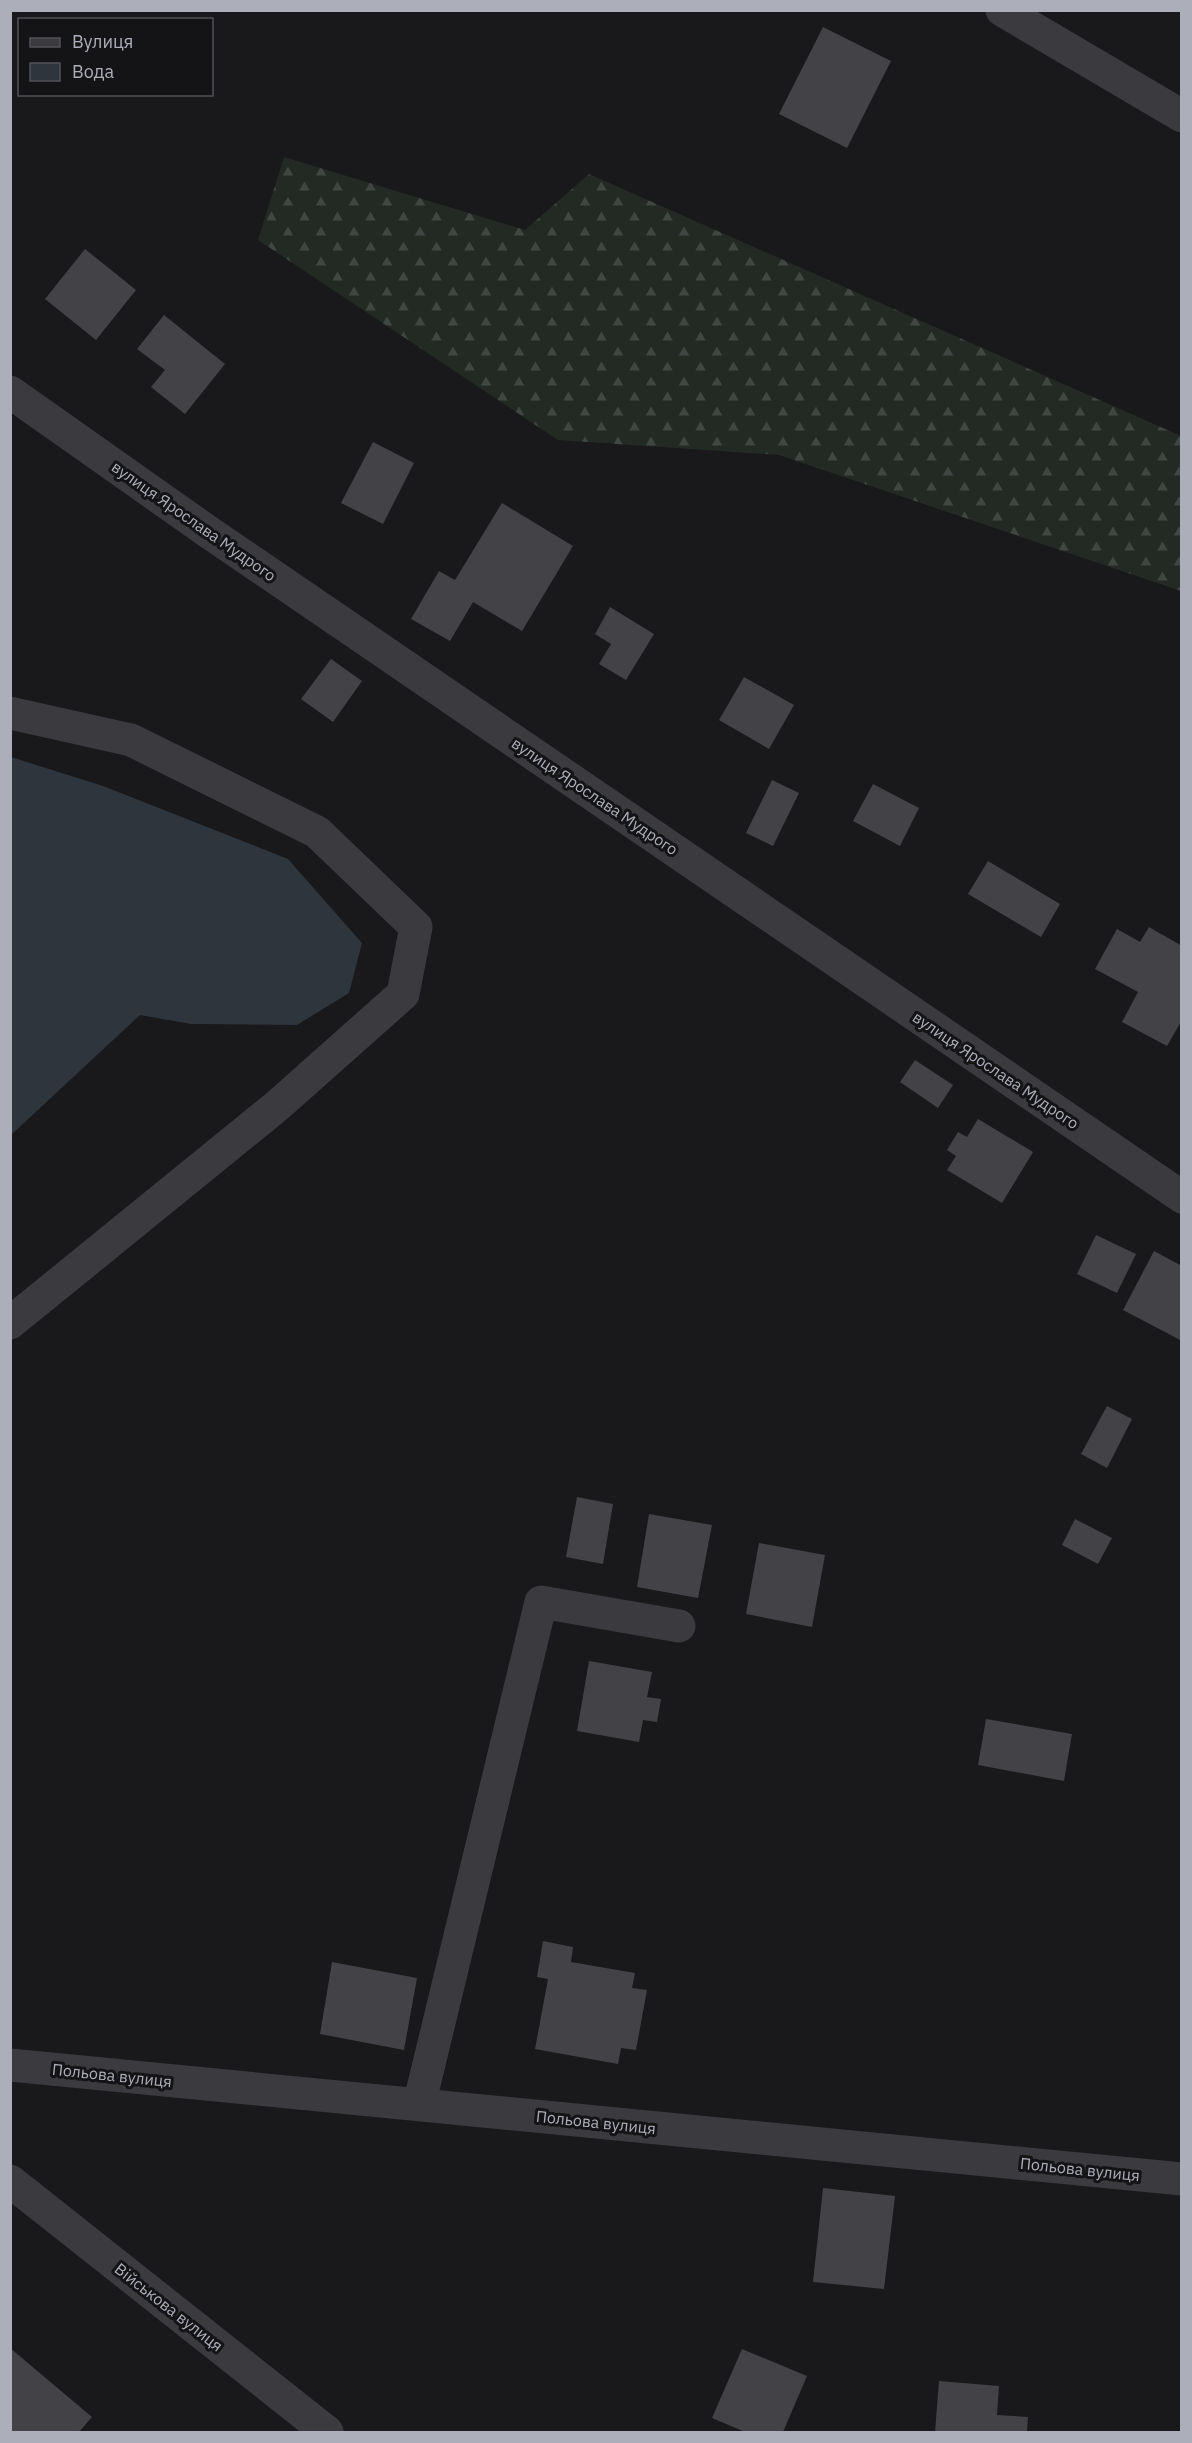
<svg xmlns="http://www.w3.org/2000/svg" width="1192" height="2443" viewBox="0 0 1192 2443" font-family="'IBM Plex Sans',sans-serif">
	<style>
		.forest { fill: url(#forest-firs) }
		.water { fill: #2f353d }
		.building { fill: #434347 }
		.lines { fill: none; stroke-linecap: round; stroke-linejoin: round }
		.minor { stroke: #3a3a3f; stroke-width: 33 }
		.labels { text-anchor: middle; stroke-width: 6; stroke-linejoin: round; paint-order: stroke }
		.street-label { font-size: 16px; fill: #acaeb9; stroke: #141315 }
	</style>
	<defs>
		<pattern id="forest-firs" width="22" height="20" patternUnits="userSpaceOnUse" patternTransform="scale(1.5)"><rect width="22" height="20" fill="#232a24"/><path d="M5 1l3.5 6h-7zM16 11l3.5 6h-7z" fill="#404642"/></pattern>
	</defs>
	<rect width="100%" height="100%" fill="#19181a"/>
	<path class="forest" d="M284,157L525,230L589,174L1181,436V591L779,455L558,440L258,240Z"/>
	<path class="water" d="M11,757L103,786L288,859L362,943L349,993L297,1025L191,1024L140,1015L11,1135Z"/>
	<path class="building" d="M823,27L891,61L847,148L779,114Z
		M85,249L136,290L96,340L45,299Z
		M164,315L225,364L185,414L151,387L165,370L137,349Z
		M373,442L414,463L383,524L341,503Z
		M502,503L573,546L522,631L473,602L450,641L411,619L439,571L455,580Z
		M610,607L654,634L626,680L599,664L611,644L595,634Z
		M331,659L362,681L333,722L301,699Z
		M744,677L794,705L769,749L719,720Z
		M772,780L799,793L773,846L746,833Z
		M873,784L919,808L900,846L853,821Z
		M988,861L1060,904L1041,937L968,894Z
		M1149,927L1182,946V1020L1167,1046L1122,1022L1138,992L1095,969L1117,929L1140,942Z
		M915,1060L953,1085L938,1108L900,1082Z
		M978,1119L1033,1152L1002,1203L947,1170L956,1156L947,1150L958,1132L967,1137Z
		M1096,1235L1136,1254L1117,1293L1077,1274Z
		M1154,1251L1182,1266V1341L1123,1310Z
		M1107,1406L1132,1419L1107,1468L1081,1454Z
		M577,1497L613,1504L603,1564L566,1557Z
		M649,1514L712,1525L698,1598L637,1587Z
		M1075,1519L1112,1538L1098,1564L1062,1545Z
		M759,1543L825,1555L812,1627L746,1614Z
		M589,1661L652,1672L647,1697L661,1699L657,1722L643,1720L639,1742L577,1731Z
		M986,1719L1072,1734L1064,1781L978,1765Z
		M543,1941L573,1947L571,1962L635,1973L632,1988L647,1990L636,2050L621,2048L618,2064L535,2049L548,1979L537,1977Z
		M332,1962L417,1978L404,2050L320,2034Z
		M823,2188L895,2196L884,2289L813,2282Z
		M10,2348L92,2417L79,2432H10Z
		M742,2349L807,2376L783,2432H745L712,2418Z
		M939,2381L999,2386L997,2415L1028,2417L1027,2432H935Z"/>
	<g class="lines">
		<path class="minor" d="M1002,10L1182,116
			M10,392L207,531L1182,1197
			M10,713L131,740L317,832L416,927L403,994L277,1106L10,1323
			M10,2065L1182,2179
			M419,2105L541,1602L679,1626
			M10,2181L327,2432"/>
	</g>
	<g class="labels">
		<g class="street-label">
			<text transform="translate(194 521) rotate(35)" y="6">вулиця Ярослава Мудрого</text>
			<text transform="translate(595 796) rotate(34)" y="6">вулиця Ярослава Мудрого</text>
			<text transform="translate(996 1070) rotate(34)" y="6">вулиця Ярослава Мудрого</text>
			<text transform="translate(112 2075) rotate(6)" y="6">Польова вулиця</text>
			<text transform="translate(596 2122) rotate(6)" y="6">Польова вулиця</text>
			<text transform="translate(1080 2169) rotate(6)" y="6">Польова вулиця</text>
			<text transform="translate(169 2307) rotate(38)" y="6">Військова вулиця</text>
		</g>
	</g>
	<rect width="1192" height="2443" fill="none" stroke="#acaeb9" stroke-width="24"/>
	<rect x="18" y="18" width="195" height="78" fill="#141315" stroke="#515157" stroke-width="1.5"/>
	<rect x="30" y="38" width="30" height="9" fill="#3a3a3f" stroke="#515157" stroke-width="1.5"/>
	<text x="72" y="48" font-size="18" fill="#acaeb9">Вулиця</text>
	<rect x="30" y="63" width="30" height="18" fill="#2f353d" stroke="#515157" stroke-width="1.5"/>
	<text x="72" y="78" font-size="18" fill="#acaeb9">Вода</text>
</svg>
